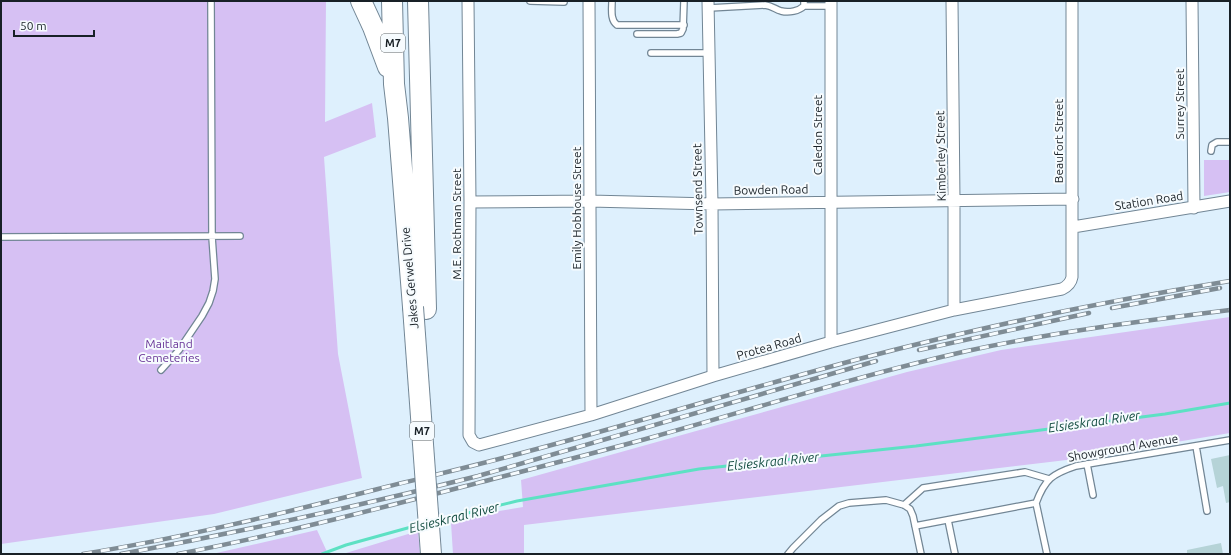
<svg xmlns="http://www.w3.org/2000/svg" width="1231" height="555" viewBox="0 0 1231 555" font-family="Ubuntu,sans-serif">
	<style>
		.green { fill: #d6c0f3 }
		.lines { fill: none; stroke-linecap: round; stroke-linejoin: round }
		.stream { stroke: #5de1c3; stroke-width: 3 }
		.building { fill: #b5d3d7 }
		.lane-casing { stroke: #728695; stroke-width: 8 }
		.street-casing { stroke: #728695; stroke-width: 13 }
		.highway-casing { stroke: #728695; stroke-width: 22 }
		.lane { stroke: #fff; stroke-width: 5.5 }
		.street { stroke: #fff; stroke-width: 11 }
		.highway { stroke: #fff; stroke-width: 20 }
		.rail-casing { stroke: #7f8c95; stroke-width: 4.5 }
		.rail { stroke: #f6fbfe; stroke-width: 3; stroke-dasharray: 9; stroke-linecap: butt }
		.highway-bridge-casing { stroke: #728695; stroke-width: 22; stroke-linecap: butt }
		.highway-bridge { stroke: #fff; stroke-width: 20 }
		.labels { text-anchor: middle; stroke-width: 4; stroke-linejoin: round; paint-order: stroke }
		.shield { fill: #f6fbfe; stroke: #5b6267; stroke-width: 1 }
		.shield-label { font-size: 11px; font-weight: bold; fill: #182026 }
		.street-label { font-size: 12px; fill: #182026; stroke: #f6fbfe }
		.park-label { font-size: 12px; fill: #6b3899; stroke: #f6fbfe }
		.water-label { font-size: 13px; font-style: italic; fill: #114b3f; stroke: #f6fbfe }
	</style>
	<rect width="100%" height="100%" fill="#def0fd"/>
	<path class="green" d="M1,1H326L325,122L372,103L376,137L324,157L338,354L362,478L214,514L1,544Z
		M1204,160H1230V192L1204,196Z
		M1230,317V433L1075,459L524,525V554H453L451,523L499,511L523,507L521,480L907,372L1001,350Z
		M317,530L328,554H212Z
		M418,531L420,554H346V553Z"/>
	<g class="lines">
		<path class="stream" d="M435,521L517,501L699,469L916,446L1165,414L1230,403
			M322,554L346,545L422,524"/>
	</g>
	<path class="building" d="M1230,455V502L1226,503L1223,486L1217,488L1211,459Z
		M1221,543L1223,554H1187V550Z"/>
	<g class="lines">
		<defs>
			<path id="lane" d="M530,1L564,2
				M612,1C612,9 610,20 617,25H684
				M804,1V6H831
				M709,8L765,5C772,6 775,9 781,11C789,13 799,11 804,6
				M637,34H677L681,33L683,29L684,1
				M651,53H709
				M1211,151L1212,145L1217,142H1230
				M1,237L240,236
				M161,370L179,350L202,316L209,303L213,291L215,279L212,237L211,1
				M1196,446L1207,511
				M1087,464L1093,495
				M1036,503C1045,479 1052,474 1076,466L1230,440
				M1036,503L1047,554
				M904,505L923,488L1025,472L1049,479
				M948,520L955,554
				M915,526L1036,503
				M788,554L793,548L821,520L839,506L849,503L886,500L904,505L910,509L913,516L921,554"/>
			<path id="street" d="M468,1L470,202L469,435L473,442L479,445L591,415L713,376L831,342L954,310L1062,289C1068,286 1071,283 1072,277V1
				M589,1L591,415
				M708,1L712,204L713,376
				M952,1L954,201V310
				M1192,1L1194,208
				M470,202L590,201L712,204L1073,199
				M1073,227L1230,201
				M831,342V1"/>
			<path id="highway" d="M361,1L373,27L388,67
				M392,1L394,84L398,118L413,307
				M418,1L426,309"/>
		</defs>
		<use href="#lane" class="lane-casing"/>
		<use href="#street" class="street-casing"/>
		<use href="#highway" class="highway-casing"/>
		<use href="#lane" class="lane"/>
		<use href="#street" class="street"/>
		<use href="#highway" class="highway"/>
		<defs>
			<path id="rail" d="M1112,308L1220,288
				M919,350L1089,313
				M83,554C182,538 280,514 378,489C430,476 482,464 533,450C642,421 750,388 859,359C981,327 1105,301 1230,281
				M121,554C241,532 359,506 478,476L876,361
				M178,554C272,536 365,512 458,488C523,471 588,455 653,437C757,408 861,375 967,351C1054,332 1142,321 1230,310"/>
		</defs>
		<use href="#rail" class="rail-casing"/>
		<use href="#rail" class="rail"/>
		<defs>
			<path id="highway-bridge" d="M413,307L431,554"/>
		</defs>
		<use href="#highway-bridge" class="highway-bridge-casing"/>
		<use href="#highway-bridge" class="highway-bridge"/>
	</g>
	<g class="labels">
		<g class="shield">
			<rect x="381" y="34" width="24" height="18" rx="3"/>
			<rect x="410" y="422" width="24" height="18" rx="3"/>
		</g>
		<g class="shield-label">
			<text x="393" y="47">M7</text>
			<text x="422" y="435">M7</text>
		</g>
		<g class="street-label">
			<text transform="translate(1180 104) rotate(-90)" y="4">Surrey Street</text>
			<text transform="translate(818 135) rotate(-90)" y="4">Caledon Street</text>
			<text transform="translate(1059 141) rotate(-90)" y="4">Beaufort Street</text>
			<text transform="translate(941 156) rotate(-91)" y="4">Kimberley Street</text>
			<text transform="translate(698 189) rotate(-91)" y="4">Townsend Street</text>
			<text transform="translate(771 190) rotate(-1)" y="4">Bowden Road</text>
			<text transform="translate(1149 201) rotate(-9)" y="4">Station Road</text>
			<text transform="translate(577 208) rotate(-90)" y="4">Emily Hobhouse Street</text>
			<text transform="translate(457 224) rotate(-90)" y="4">M.E. Rothman Street</text>
			<text transform="translate(410 278) rotate(-95)" y="4">Jakes Gerwel Drive</text>
			<text transform="translate(769 347) rotate(-16)" y="4">Protea Road</text>
			<text transform="translate(1123 448) rotate(-10)" y="4">Showground Avenue</text>
		</g>
		<g class="park-label">
			<text x="169" y="348">Maitland<tspan x="169" dy="14">Cemeteries</tspan></text>
		</g>
		<g class="water-label">
			<text transform="translate(1094 421) rotate(-8)" y="5">Elsieskraal River</text>
			<text transform="translate(773 461) rotate(-6)" y="5">Elsieskraal River</text>
			<text transform="translate(454 517) rotate(-14)" y="5">Elsieskraal River</text>
		</g>
	</g>
	<rect width="1231" height="555" fill="none" stroke="#182026" stroke-width="4"/>
	<path d="M14 30v6h80v-6" fill="none" stroke="#182026" stroke-width="2"/>
	<text x="20" y="30" font-size="12" fill="#182026" stroke="#f6fbfe" stroke-width="3" paint-order="stroke">50 m</text>
</svg>
